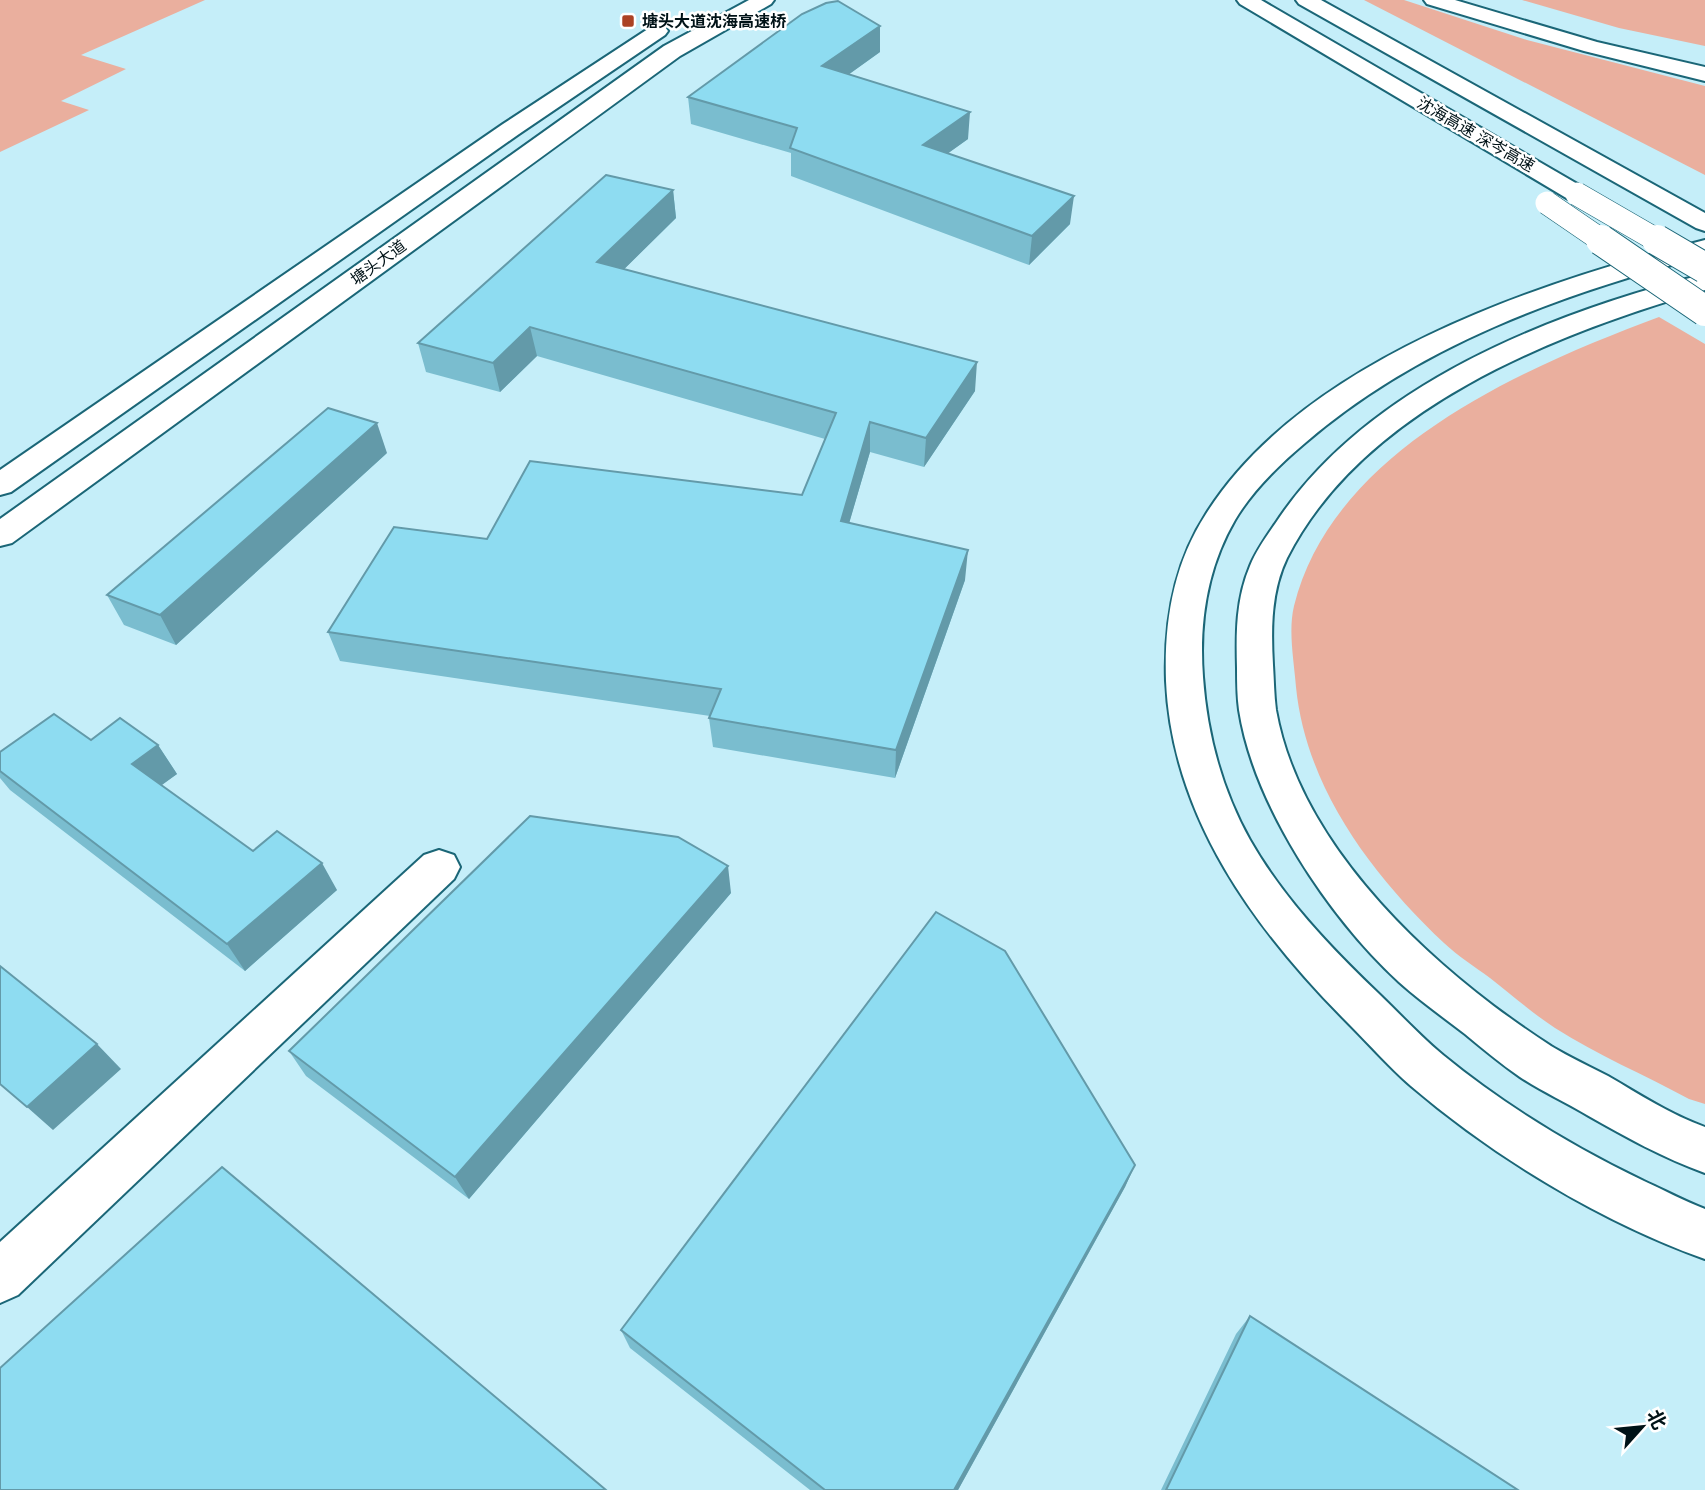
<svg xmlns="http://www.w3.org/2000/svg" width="1705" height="1490" viewBox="0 0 1705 1490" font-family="Inter,'Noto Sans SC',sans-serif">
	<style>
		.green { fill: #eaaf9e }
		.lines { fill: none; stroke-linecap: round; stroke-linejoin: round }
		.minor-casing { stroke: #1b6677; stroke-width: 4 }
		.major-casing { stroke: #1b6677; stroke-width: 4 }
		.highway-casing { stroke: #1b6677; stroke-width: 4 }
		.minor { fill: #fff; fill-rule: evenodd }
		.major { fill: #fff; fill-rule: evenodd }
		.highway { fill: #fff; fill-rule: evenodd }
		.highway-bridge-far1-casing { stroke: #1b6677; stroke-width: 24; stroke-linecap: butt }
		.highway-bridge-casing { stroke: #1b6677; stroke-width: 32; stroke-linecap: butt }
		.highway-bridge-far1 { stroke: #fff; stroke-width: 23 }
		.highway-bridge { stroke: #fff; stroke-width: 30 }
		.wall { fill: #7abdcf }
		.shaded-wall { fill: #639aa9 }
		.building { fill: #8edcf1; stroke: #639aa9; stroke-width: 2 }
		.poi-dot { fill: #ab4224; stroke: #fff; stroke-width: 2.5 }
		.labels { text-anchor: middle; stroke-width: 5; stroke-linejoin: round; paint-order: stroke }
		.far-poi-label { font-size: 16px; font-weight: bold; fill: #001217; stroke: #fff; text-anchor: start }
		.far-street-label { font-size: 16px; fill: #001217; stroke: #fff }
	</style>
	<rect width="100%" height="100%" fill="#c5eef9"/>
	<path class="green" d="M0,0H205L81,55L126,69L61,101L89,110L0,152Z
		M1364,0H1404L1527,40L1705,86V175Z
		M1522,0H1705V46L1619,28Z
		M1659,317L1705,344V1104L1689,1099C1645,1075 1597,1055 1555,1028C1532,1013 1512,995 1490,978C1475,967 1458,956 1444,943C1372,875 1306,788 1296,687C1294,661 1288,631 1294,606C1333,449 1523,368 1659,317Z"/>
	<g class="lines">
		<defs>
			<path id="minor" d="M439,850L454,855L460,867L454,879L18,1295L0,1303V1242L424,855Z"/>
			<path id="major" d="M749,0H774L771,4L680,56L12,543L0,546V519L664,46Z
				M658,25L665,27L668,31L665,35L519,134L11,492L0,495V470L503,124L651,27Z"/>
			<path id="highway" d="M1237,0H1261L1586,189L1589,194L1586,199L1577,201L1568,199L1240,4Z
				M1296,0H1321L1705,213V231L1696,228L1299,4Z
				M1424,0H1455L1597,42L1705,67V81L1584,51L1427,4Z
				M1705,240V256C1561,294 1419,345 1305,443C1280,464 1252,491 1235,520C1207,568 1199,623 1203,677C1207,734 1222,790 1250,840C1283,898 1331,948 1378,993C1400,1014 1420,1036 1443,1055C1504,1105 1573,1147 1644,1181C1664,1190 1684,1201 1705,1209V1259C1603,1223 1494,1157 1411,1086C1389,1067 1370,1045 1349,1024C1256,931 1172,818 1166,681C1164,622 1173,565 1206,514C1303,360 1538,282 1705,240Z
				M1705,274V290C1554,334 1363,408 1287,558C1271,591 1271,629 1273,665C1274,680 1274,695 1276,710C1301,850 1437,972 1551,1046C1569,1057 1589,1066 1608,1076C1639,1094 1671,1115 1705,1127V1173C1663,1158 1626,1137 1587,1115C1565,1102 1541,1091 1520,1077C1501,1064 1483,1049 1465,1034C1443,1017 1420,1001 1399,982C1329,917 1254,806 1239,710C1237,696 1237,682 1237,668C1236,633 1236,599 1250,566C1256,551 1266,537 1275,524C1366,385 1550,313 1705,274Z"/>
		</defs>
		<use href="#minor" class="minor-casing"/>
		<use href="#major" class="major-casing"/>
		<use href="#highway" class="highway-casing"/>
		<use href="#minor" class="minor"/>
		<use href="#major" class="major"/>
		<use href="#highway" class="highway"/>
		<defs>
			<path id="highway-bridge-far1" d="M1577,194L1660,242
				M1547,203L1604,242"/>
			<path id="highway-bridge" d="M1601,240L1705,311
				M1657,240L1705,268"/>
		</defs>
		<use href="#highway-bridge-far1" class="highway-bridge-far1-casing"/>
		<use href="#highway-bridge" class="highway-bridge-casing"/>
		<use href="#highway-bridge-far1" class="highway-bridge-far1"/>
		<use href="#highway-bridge" class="highway-bridge"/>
	</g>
	<path class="wall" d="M880,52L849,74L968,139L948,153L1070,224L1029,265L791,176V153L691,124L688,97Z
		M673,190L676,218L624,269L975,391L924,467L870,452L849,523L965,580L895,778L713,747L709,718L710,716L340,661L328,632L487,539L802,495L825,439L537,356L500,392L426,372L418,343Z
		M387,453L176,645L124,625L107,595Z
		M91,740L158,745L177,774L161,785L253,851L337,890L245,971L10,790L0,778V752Z
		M731,893L469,1199L306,1076L289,1051Z
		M1135,1165L1125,1187L958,1490H810L630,1348L621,1330Z
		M1250,1316L1518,1490H1161L1236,1334Z"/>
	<path class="shaded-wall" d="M880,26V52L823,93L822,66Z
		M970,112L968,139L922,172L923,145Z
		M673,190L676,218L602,291L597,262Z
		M1074,196L1070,224L1029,265L1032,236Z
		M530,327L537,356L500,392L493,363Z
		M977,362L975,391L924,467L926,438Z
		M870,422V452L841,551V521Z
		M377,423L387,453L176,645L160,615Z
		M968,550L965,580L895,778L896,750Z
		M158,745L177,774L151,793L132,764Z
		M322,863L337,890L245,971L227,944Z
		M728,866L731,893L469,1199L455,1177Z
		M97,1044L121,1069L53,1130L27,1107Z
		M1135,1165L1125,1187L958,1490H954Z"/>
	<path class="building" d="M838,1L880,26L822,66L970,112L923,145L1074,196L1032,236L790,148L797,128L688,97L802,14L826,3Z
		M606,175L673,190L597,262L977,362L926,438L870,422L841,521L968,550L896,750L709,718L721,689L328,632L394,527L487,539L530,461L802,495L836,413L530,327L493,363L418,343Z
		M328,408L377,423L160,615L107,595Z
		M54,714L91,740L120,718L158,745L132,764L253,851L277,831L322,863L227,944L0,771V752Z
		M530,816L678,837L728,866L455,1177L289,1051Z
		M936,912L1005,951L1135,1165L954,1490H825L621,1330Z
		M0,966L97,1044L27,1107L0,1084Z
		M222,1167L606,1490H0V1368Z
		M1250,1316L1518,1490H1166Z"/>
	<rect class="poi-dot" x="621" y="14" width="14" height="14" rx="3.5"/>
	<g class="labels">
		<g class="far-poi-label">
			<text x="642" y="27">塘头大道沈海高速桥</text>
		</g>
		<g class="far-street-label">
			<text transform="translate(1476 134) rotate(30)" y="6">沈海高速 深岑高速</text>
			<text transform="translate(378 262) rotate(-36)" y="6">塘头大道</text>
		</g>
	</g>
	<g transform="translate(1642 1427) rotate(63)" stroke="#ffffff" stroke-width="5" paint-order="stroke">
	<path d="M0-5L12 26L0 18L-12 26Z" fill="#001217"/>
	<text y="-10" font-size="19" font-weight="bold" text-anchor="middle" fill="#001217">北</text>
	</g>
</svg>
